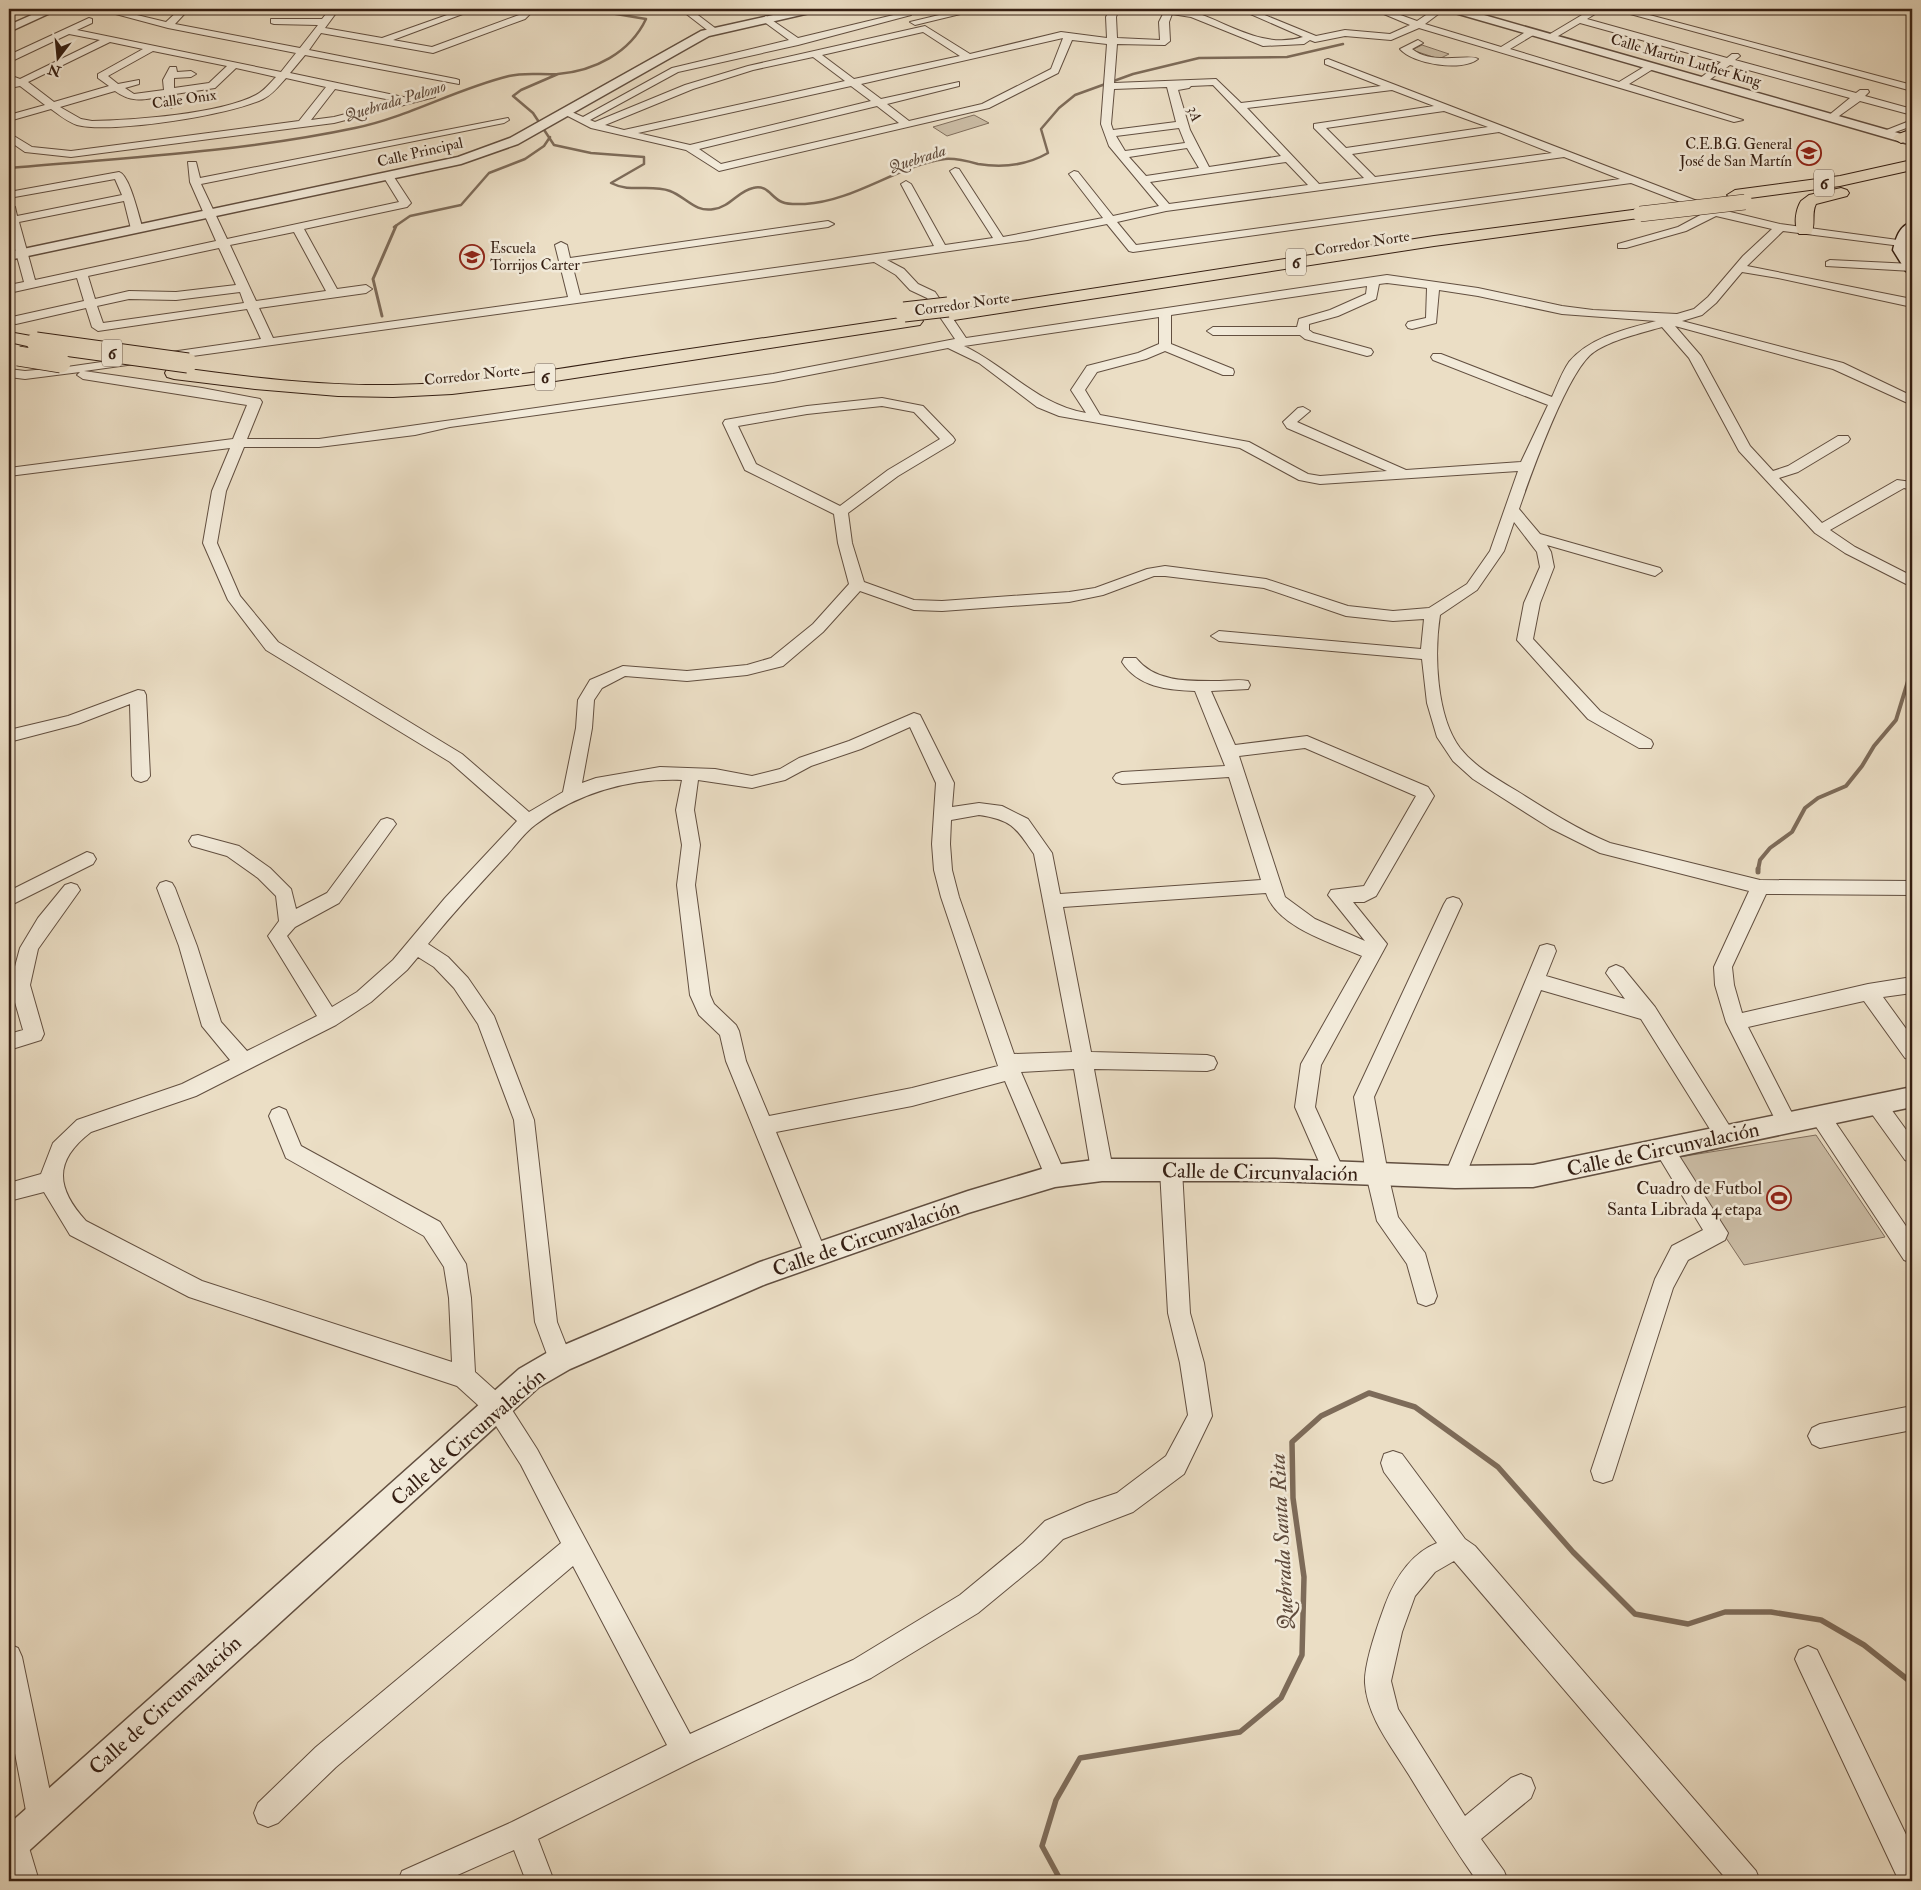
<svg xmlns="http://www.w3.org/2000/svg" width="1921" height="1890" viewBox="0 0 1921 1890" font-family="'IM FELL Double Pica',serif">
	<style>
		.green { fill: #ccbea7; stroke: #806e5d }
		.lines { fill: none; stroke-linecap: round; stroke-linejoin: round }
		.stream-far4 { stroke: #7d6b59; stroke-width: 2.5 }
		.stream-far3 { stroke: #7d6b59; stroke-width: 3 }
		.stream-far2 { stroke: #7d6b59; stroke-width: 4 }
		.stream-far1 { stroke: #7d6b59; stroke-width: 5 }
		.stream { stroke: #7d6b59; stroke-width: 5.5 }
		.minor-casing { stroke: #624f40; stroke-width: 2 }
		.tertiary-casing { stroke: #624f40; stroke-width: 3 }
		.secondary-casing { stroke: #351f13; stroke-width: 3 }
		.motorway-casing { stroke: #351f13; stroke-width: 2 }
		.minor { fill: #f2ead9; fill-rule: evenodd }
		.tertiary { fill: #f2ead9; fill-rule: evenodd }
		.secondary { fill: #f2ead9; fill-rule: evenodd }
		.motorway { fill: #ebdec5; fill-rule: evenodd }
		.motorway-bridge-far1-casing { stroke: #351f13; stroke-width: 16; stroke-linecap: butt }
		.motorway-bridge-casing { stroke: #351f13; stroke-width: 21; stroke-linecap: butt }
		.motorway-bridge-far1 { stroke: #ebdec5; stroke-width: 15 }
		.motorway-bridge { stroke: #ebdec5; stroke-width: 19 }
		.labels { text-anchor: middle; stroke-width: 5; stroke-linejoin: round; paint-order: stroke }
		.far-street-label { font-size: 15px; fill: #351f13; stroke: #f2ead9 }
		.far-poi-label { font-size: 15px; fill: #351f13; stroke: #f2ead9; text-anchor: end }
		.far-water-label { font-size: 16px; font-style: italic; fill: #5f4b3c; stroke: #f2ead9 }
		.shield { fill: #f2ead9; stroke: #6e5c4e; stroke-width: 1 }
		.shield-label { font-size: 16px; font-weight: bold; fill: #351f13 }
		.poi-label { font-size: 18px; fill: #351f13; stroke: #f2ead9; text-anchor: end }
		.near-street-label { font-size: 21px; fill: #351f13; stroke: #f2ead9 }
		.near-water-label { font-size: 22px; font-style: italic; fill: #5f4b3c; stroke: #f2ead9 }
	</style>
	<rect width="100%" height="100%" fill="#ebdec5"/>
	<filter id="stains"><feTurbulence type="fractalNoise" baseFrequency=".004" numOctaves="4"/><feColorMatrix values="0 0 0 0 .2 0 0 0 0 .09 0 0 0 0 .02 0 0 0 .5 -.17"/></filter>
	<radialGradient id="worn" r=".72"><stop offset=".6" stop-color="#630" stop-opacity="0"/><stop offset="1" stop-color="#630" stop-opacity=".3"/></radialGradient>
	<path class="green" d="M1422,45L1449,54L1439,59L1412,50Z
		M974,115L989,123L947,136L933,127Z
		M1816,1135L1885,1237L1744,1265L1673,1158Z"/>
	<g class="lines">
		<path class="stream-far4" d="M558,74L521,90L513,96L533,113L554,145L591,153L644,157V164L611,183C630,193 650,184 670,191C686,197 695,213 714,209C730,207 738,191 753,188C768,184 771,198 782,202C789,205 798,204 805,204C855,201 896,166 945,159C956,158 967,161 978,164C1002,168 1027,165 1048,153L1041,129L1059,108L1075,95L1133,74L1199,58L1287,57L1343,44
			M9,168C124,158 241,152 355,128C408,117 456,89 509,76C525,72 541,75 558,74C594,71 630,53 646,19L586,9
			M394,227L410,216L461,205L489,173L525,159L544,146L550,137"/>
		<path class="stream-far3" d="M382,316L373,279L396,226"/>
		<path class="stream-far2" d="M1758,870L1760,860L1770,848L1792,832L1805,808L1818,798L1846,786L1862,766L1874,746L1896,720L1912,668"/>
		<path class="stream-far1" d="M1758,872V869"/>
		<path class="stream" d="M1061,1881L1042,1846L1056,1800L1080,1758L1240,1732L1281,1698L1302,1655L1304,1577L1293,1498L1292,1442L1321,1416L1369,1393L1415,1407L1498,1467L1573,1552L1635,1614L1688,1624L1725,1612H1771L1821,1620L1864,1645L1912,1683"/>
		<defs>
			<path id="minor" d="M97,9H112L166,22L180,9H189L175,24L300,48L318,25L274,24L271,23V19H322L330,9H339L325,28L382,38L464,9H476L393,40L432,47L519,15L525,9H535L525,19L433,53L321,33L309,50L456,79L459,80V84L305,55L290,73L408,98L431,92L435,93V97L334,123L71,157L25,152L9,141V133L32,147L71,151L299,121L326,87L286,78C279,86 272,95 263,99C231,115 111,134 77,125C68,122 59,115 51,109L9,121V115L45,105L20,86L10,88L9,85L12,83L9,81V75L20,79L100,40L69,34L12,61L9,62V55L89,18L92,19V23L77,30L281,72L296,53L168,28ZM110,42L143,49L98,74V78L109,86L54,102L28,82ZM153,51L227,66L209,83L174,88V78L191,77L196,74L191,71L177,72L176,67H170L163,80L164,90L134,94L125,88L139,84V80L118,84L108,76ZM236,68L276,77C270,83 264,91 256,95C220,114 135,120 92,121L81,119L60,107L115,91C133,104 145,99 165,96L166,105L171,108L176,105L175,94L215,88ZM335,89L396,101L334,117L311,120Z
				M680,9H690L719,31L711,33Z
				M964,9H981L915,25L910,22Z
				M1110,9H1119L1116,17L1117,38L1160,40L1159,22L1164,12L1159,9C1172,9 1184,9 1197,13C1231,25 1265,49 1303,37L1239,9H1250L1316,36L1345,30L1390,34L1410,25L1372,9H1384L1417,21L1435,9H1445L1425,24L1501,47L1529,30H1535V34L1510,49L1619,82L1647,65H1653V69L1629,84L1743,120L1734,122L1419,28L1391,40L1345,36L1315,42L1310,40L1304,44L1263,46L1191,17L1172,14L1169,22L1170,41L1165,45L1117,44L1114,83L1216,79L1241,103L1381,86L1325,64V60L1328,59L1718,209L1780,224L1905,241L1907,243L1901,246L1783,231L1747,266L1912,299V307L1778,278L1742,272L1716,303L1702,315L1682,321L1843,363L1912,396V405L1833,369L1675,326L1701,356L1750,446L1773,471L1788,466L1838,436H1848L1850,439L1848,442L1798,472L1779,478L1822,523L1897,480L1912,482V490L1904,488L1830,530L1855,547L1912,576V587L1845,553L1815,533L1739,451L1689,358L1662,327C1641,333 1611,340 1594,352C1568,369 1530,477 1519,509L1540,534L1660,568L1662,571L1655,576L1547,545L1551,552L1554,567L1540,603L1533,639L1600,711L1651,740L1653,744L1651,748H1639L1588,719L1517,640L1524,603L1540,567L1537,552L1514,522L1504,551L1477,590L1440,615C1434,653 1436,716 1460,748C1475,767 1497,779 1517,791C1547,810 1577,829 1610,843L1760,880L1912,881V895L1766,894L1732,967L1734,985L1742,1013L1868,984L1912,977V993L1883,997L1912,1037V1060L1905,1058L1864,1001L1748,1027L1797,1123L1794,1129L1787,1132L1780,1129L1726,1022L1715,985L1714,967L1749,891L1600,853L1550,828L1473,779L1453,761L1437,737L1427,703L1422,659L1219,641L1211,636L1219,631L1421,649L1424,619L1393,621L1346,616L1264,588L1165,576H1154L1103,595L1069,602L942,611L914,610L860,591L823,632L783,666L747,675L687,681L625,676L602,688L594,700L592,728L582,783L596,778L660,767L715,769L752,776L780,769L799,758L849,741L914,713L920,715L954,783L952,807L979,803L1002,806L1028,819L1052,853L1060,894L1261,880L1229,777L1122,784L1116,782L1113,778L1116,774L1122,772L1225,766L1195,691C1167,690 1138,687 1122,662L1124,658H1136C1156,683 1190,681 1220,681C1229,681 1239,679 1248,681L1250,685L1248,689L1211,691L1235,745L1307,736L1428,787L1434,796L1376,896L1364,902H1353L1387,944L1321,1065L1315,1107L1345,1173L1341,1180L1334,1182L1327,1180L1295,1107L1301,1064L1362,956C1332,943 1277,927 1266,893L1063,907L1091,1052L1207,1055L1214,1057L1217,1063L1214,1069L1207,1071L1094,1069L1113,1170L1109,1177L1102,1179L1095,1177L1091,1170L1074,1069L1021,1072L1066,1176L1062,1183L1055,1185L1048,1183L1005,1081L912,1106L776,1132L827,1255L824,1262L816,1265L808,1262L726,1061L720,1035L699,1015L690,995L677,885L682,845L676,810L682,780C629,778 577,793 535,825C523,834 514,848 504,858C478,886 452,914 428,944L448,957L468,978L494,1016L534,1120L557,1322L572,1360L568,1368L560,1371L552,1368L535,1322L514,1120L478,1024L454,988L434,967L418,957L407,970L371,1002L336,1025L196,1096L91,1132C53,1161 56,1188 86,1221L202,1281L452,1362L449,1298L444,1267L424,1236L286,1158L269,1116L272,1110L279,1107L286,1110L301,1146L440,1222L466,1264L471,1298L475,1372L505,1399L537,1449L690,1734L853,1660L960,1595L1023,1543L1045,1521L1087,1503L1117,1493L1166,1456L1188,1415L1180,1363L1168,1313L1160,1170L1164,1163L1171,1161L1178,1163L1182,1170L1190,1313L1204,1363L1212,1416L1184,1474L1133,1512L1063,1539L1041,1561L978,1613L871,1678L694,1761L538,1839L554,1881H526L514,1850L444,1881H398L402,1871L512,1822L667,1745L573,1566L336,1767L278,1823L268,1827L258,1823L254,1813L258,1803L316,1747L561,1543L521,1465L489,1415L457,1386L189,1297L70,1235L44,1192L9,1201V1183L41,1174L53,1143L77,1120L182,1084L230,1060L202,1026L179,946L157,888L160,883L166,881L172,883L175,888L197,946L221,1022L247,1051L317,1016L268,936L279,921L276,896L258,878L227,856L192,846L189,841L192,836L198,835L239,846L270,868L291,889L296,909L327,893L381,820L387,818L393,820L396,824L393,828L339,903L295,927L287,936L332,1007L357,992L393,960L445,898L517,821L450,762L266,650L228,600L203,543L212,491L230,448L9,476V468L233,439L247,405L83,379L77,375L80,372L25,379L9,377V369L25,371L67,367L261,339L247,309L98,331L92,327L86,308L16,324L12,323L10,320L12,317L84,301L77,278L9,293V285L24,282L9,227V204L15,207L17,216L122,195L115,179L9,198V192L119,172C130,175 139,218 143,229L137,232L131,229L124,201L19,222L35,280L216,241L190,182L188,162H196L200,178L508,118L509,120L504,123L201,184L227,239L399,202L383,176L388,173L392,174L411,203L407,207L304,229L337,289L366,285L372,289L366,293L259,308L273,338L568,297L555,245L561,242L567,245L570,258L828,221L834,224L828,227L572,264L580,295L934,246L901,184L906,181L911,184L945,245L993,238L950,171L955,168L959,169L1003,237L1103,218L1069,174L1074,171L1078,172L1113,216L1159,206L1109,146L1101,124L1107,44L1072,40L1058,73L989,108L719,171L686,150L591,128L560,112L565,109L583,117L672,68L789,40L763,21L761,19L766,16L798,38L906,12L911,15L798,45L678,72L590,120L595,122L685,85L748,66L925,26L970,54L1061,32L1107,38L1106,17ZM923,32L960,56L854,79L822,55ZM1063,38L1051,69L982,104L909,121L887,104L959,86V82L881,99L861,84ZM813,57L845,81L624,130L605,125L693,89L753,70ZM1213,85L1281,156L1209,167L1190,130L1178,90L1189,88L1191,86ZM851,86L871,101L690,145L638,133ZM1167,87L1176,122L1113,130L1111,124L1114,89ZM1392,90L1434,106L1314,124V128L1364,178L1319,184L1247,108ZM877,106L899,123L721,164L699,149ZM1444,111L1488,127L1346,148L1326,128ZM1179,128L1185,143L1125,151L1116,136ZM1499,132L1552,153L1375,177L1352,154ZM1187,148L1199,168L1146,176L1129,157ZM1564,157L1620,179L1136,245L1117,222L1166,211ZM1286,162L1308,185L1169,204L1150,182ZM1631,183L1706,212L1678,227L1618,244V248H1626L1686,231L1716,216L1772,229L1743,256L1708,297L1694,309L1677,314L1593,310L1562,306L1478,288L1387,275L966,338L935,292L918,284L904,269L887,260L1027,240L1107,224L1129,251L1133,252ZM294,232L326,291L256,301L230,245ZM219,248L236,285L176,292L129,291L95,299L88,276ZM874,262L896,275L910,290L927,298L955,339L773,374L319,439H247L262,402L260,399L202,388L84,371ZM1387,283L1427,288L1426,318L1408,322L1406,325L1408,328L1412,329L1436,323L1439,290L1478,296L1562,314L1656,321C1626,329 1590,337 1569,362C1562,372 1557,386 1552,397L1441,354H1433L1431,357L1433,360L1548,405L1521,462L1406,470L1297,422L1310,411L1303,407L1298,408L1283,422L1287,428L1387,471L1320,476L1308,474L1249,442L1100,415L1085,390L1097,372L1146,359L1165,351L1223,375H1233L1234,372L1233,369L1171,344V315L1367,286L1366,294L1330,310L1299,319L1297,327H1213L1207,331L1213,335H1300L1305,339L1367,356L1371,355L1373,352L1371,349L1313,333L1309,330V324L1338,316L1376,299L1379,284ZM240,292L244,303L103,323L97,306L129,299L176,300ZM1159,317V344L1138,353L1087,366L1071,390L1086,413C1036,404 1008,367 964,346ZM948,348L979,363L1037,407L1059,416L1240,448L1299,480L1320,484L1518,471L1490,551L1467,584L1429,608L1393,611L1348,606L1266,579L1165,566L1147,569L1095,588L1069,592L942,601L914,600L864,582L852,543L848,513L898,476L953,443L955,440L953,437L923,406L882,398L807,406L725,420L723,423L745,470L834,514L838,543L849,584L813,624L771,658L747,665L687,671L623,666L590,680L578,700L576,728L563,792L529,812L462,754L278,642L240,596L217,543L226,491L244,447H319L415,435L450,427L773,382ZM882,406L914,412L940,439L888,470L840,506L756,464L738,426L807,414ZM910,727L936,783L932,844L934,870L941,897L998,1066L912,1088L769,1116L746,1061L739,1031L736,1025L714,1004L710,995L695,885L700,845L694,810L698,780L752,788L785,780L811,766L861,749ZM1305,748L1416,796L1364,886L1331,890L1328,895L1365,941L1315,919L1285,897L1239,756ZM979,815C1013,820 1016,828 1034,854L1072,1052L1014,1054L959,897L952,870L950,844L951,820Z
				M1592,9H1603L1587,19L1727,58L1732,54H1738L1740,56L1735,60L1856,93L1860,90H1868L1869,92L1865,96L1912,109V115L1860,101L1832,121L1827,118L1828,116L1850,98L1730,65L1705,83H1699V79L1721,62L1580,23L1553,39L1545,37Z
				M1612,9H1627L1912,85V91Z
				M1418,40L1423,43L1412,49C1433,66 1470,53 1478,59C1462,72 1413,64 1400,49Z
				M1912,120V126L1884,136L1879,133Z
				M1830,260L1912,264V271L1826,266V262Z
				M138,690L144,691L146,695L150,776L147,780L141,782L135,780L132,776L130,704L78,724L9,742V730L68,716Z
				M87,852L93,854L96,859L93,864L9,906V891Z
				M71,883L77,885L80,890L38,949L30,985L44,1034L41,1040L9,1050V1034L23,1030L10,985L20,948L38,918L65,885Z
				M1453,897L1459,899L1462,904L1374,1097L1388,1174L1398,1217L1425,1253L1437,1296L1434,1303L1426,1306L1418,1303L1407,1264L1377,1221L1366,1174L1354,1097L1444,904L1447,899Z
				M1547,944L1554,946L1556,951L1546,976L1625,999L1606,973L1609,968L1616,965L1623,968L1655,1007L1732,1130L1735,1136L1732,1142L1725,1145L1718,1142L1641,1019L1541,990L1462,1184L1455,1186L1448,1184L1444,1177L1540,946Z
				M1876,1095L1883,1098L1912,1138V1163L1905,1160L1869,1110L1866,1104L1869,1098Z
				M1820,1107L1827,1110L1912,1235V1263L1904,1260L1813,1122L1810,1116L1813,1110Z
				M1664,1140L1671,1143L1728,1233L1725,1240L1688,1260L1673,1288L1615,1471L1612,1480L1603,1483L1594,1480L1591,1471L1655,1279L1672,1246L1703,1230L1654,1149L1657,1143Z
				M1912,1406V1430L1820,1448L1812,1444L1808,1436L1812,1428L1820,1424Z
				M1393,1451L1402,1454L1465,1539L1475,1546L1756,1871L1760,1881H1728L1454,1561L1435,1572L1415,1596L1402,1632L1391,1681L1398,1709L1465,1816L1511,1778L1521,1774L1531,1778L1535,1788L1531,1798L1481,1839L1504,1871L1508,1881H1477C1453,1847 1431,1811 1409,1775C1392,1747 1367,1717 1365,1683C1364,1664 1378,1624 1385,1605C1395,1579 1410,1554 1437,1543L1384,1472L1381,1463L1384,1454Z
				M9,1644L18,1648L22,1657L55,1816L51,1826L41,1830L31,1826L27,1816L9,1722Z
				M1808,1646L1817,1650L1912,1847V1881H1899L1799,1668L1795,1659L1799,1650Z
				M14,1827L24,1831L39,1881H11L9,1873V1829Z"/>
			<path id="tertiary" d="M45,9H59L9,32V25Z
				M800,9H819L814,12L709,36L518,144L461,164L9,260V252L458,157L510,138L701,31Z
				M1447,9H1463L1912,137V145L1448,11Z
				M1912,1087V1107L1533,1187L1455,1188L1275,1181H1102L1055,1187L968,1213L766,1284L570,1369L539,1387L21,1858L9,1863V1824L519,1369L550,1351L760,1262L968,1191L1055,1165L1102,1159H1275L1455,1166L1533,1165Z"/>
			<path id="secondary" d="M1912,222L1909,250L1912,255V273L1906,271L1893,250C1896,238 1899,226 1912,222Z"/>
			<path id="motorway" d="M1912,129V139L1901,143L1893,138L1896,135Z
				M1912,160V170L1840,186L1735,200L1727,195L1735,190L1840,176Z
				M1841,188L1847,190L1849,193L1847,196L1816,204C1811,213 1816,225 1811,234H1799C1793,225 1796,209 1801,201L1809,195Z
				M1640,209L1646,211L1648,214L1646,217L1434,246L954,320L948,319L945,315L948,311L954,310L1434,236Z
				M914,316L920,317L923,321L920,325L542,383L452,394L393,397L338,396L255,389L174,379L167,377L165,373L167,369L174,367C246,377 319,386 393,385C472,384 551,370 629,358C724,344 819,330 914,316Z
				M9,332L42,338L45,342L42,346L36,348L9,342Z"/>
		</defs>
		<use href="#minor" class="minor-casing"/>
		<use href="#tertiary" class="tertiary-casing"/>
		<use href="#secondary" class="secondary-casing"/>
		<use href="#motorway" class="motorway-casing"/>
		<use href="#minor" class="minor"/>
		<use href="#tertiary" class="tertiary"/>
		<use href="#secondary" class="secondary"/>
		<use href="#motorway" class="motorway"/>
		<defs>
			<path id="motorway-bridge-far1" d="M1640,214L1745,202"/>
			<path id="motorway-bridge" d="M904,312L948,307
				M36,342L188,363
				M18,356L61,363"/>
		</defs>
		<use href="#motorway-bridge-far1" class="motorway-bridge-far1-casing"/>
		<use href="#motorway-bridge" class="motorway-bridge-casing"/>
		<use href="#motorway-bridge-far1" class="motorway-bridge-far1"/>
		<use href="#motorway-bridge" class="motorway-bridge"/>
	</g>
	<defs>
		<symbol id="school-ring" viewBox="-11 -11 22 22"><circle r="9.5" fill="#f2ead9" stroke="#8f2418" stroke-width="1.5"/><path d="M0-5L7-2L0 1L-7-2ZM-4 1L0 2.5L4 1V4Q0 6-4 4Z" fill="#8f2418"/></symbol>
		<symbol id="stadium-ring" viewBox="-11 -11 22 22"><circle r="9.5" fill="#f2ead9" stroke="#8f2418" stroke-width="1.5"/><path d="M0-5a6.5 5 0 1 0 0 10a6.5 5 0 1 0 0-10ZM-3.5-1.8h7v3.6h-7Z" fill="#8f2418"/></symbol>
	</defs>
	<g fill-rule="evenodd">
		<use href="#school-ring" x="1795" y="139" width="28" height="28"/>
		<use href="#school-ring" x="458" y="243" width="28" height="28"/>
		<use href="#stadium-ring" x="1765" y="1184" width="28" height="28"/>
	</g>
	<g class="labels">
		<g class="far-street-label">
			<text transform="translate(1686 60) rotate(16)" y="5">Calle Martin Luther King</text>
			<text transform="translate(184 99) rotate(-8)" y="5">Calle Onix</text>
			<text transform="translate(1195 114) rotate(74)" y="5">3A</text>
			<text transform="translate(420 152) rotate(-13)" y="5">Calle Principal</text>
			<text transform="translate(1362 243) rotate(-9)" y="5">Corredor Norte</text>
			<text transform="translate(962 304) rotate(-8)" y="5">Corredor Norte</text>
			<text transform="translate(472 375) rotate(-6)" y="5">Corredor Norte</text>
		</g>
		<g class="far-poi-label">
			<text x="1792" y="149">C.E.B.G. General<tspan x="1792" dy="17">José de San Martín</tspan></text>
			<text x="490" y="253" text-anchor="start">Escuela<tspan x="490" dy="17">Torrijos Carter</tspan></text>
		</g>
		<g class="far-water-label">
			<text transform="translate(395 100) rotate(-17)" y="6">Quebrada Palomo</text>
			<text transform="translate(917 158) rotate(-18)" y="6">Quebrada</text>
		</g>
		<g class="shield">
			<rect x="1814" y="169.5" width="20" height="27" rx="4"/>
			<rect x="1286" y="248.5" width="20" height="27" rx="4"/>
			<rect x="102" y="339.5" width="20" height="27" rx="4"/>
			<rect x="535" y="363.5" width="20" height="27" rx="4"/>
		</g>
		<g class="shield-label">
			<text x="1824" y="189">6</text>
			<text x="1296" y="268">6</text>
			<text x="112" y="359">6</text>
			<text x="545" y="383">6</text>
		</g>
		<g class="poi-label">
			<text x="1762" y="1194">Cuadro de Futbol<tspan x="1762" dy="21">Santa Librada 4 etapa</tspan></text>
		</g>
		<g class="near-street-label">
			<text transform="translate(1663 1149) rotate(-12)" y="7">Calle de Circunvalación</text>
			<text transform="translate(1260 1172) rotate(1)" y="7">Calle de Circunvalación</text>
			<text transform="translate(866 1238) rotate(-19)" y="7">Calle de Circunvalación</text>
			<text transform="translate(468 1437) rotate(-41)" y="7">Calle de Circunvalación</text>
			<text transform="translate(165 1705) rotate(-42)" y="7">Calle de Circunvalación</text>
		</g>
		<g class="near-water-label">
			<text transform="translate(1281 1542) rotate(-93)" y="8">Quebrada Santa Rita</text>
		</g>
	</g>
	<rect width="1921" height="1890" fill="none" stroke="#ebdec5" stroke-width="30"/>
	<rect x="10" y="10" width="1901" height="1870" fill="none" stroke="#351f13" stroke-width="2.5"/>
	<rect x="15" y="15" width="1891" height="1860" fill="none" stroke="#351f13"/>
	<g transform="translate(58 58) rotate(196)" stroke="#f2ead9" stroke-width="4" paint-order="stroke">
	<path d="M0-4L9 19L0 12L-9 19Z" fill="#351f13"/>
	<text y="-8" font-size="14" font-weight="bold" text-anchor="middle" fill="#351f13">N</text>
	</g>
	<rect width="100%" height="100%" filter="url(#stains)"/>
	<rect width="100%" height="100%" fill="url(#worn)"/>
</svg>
